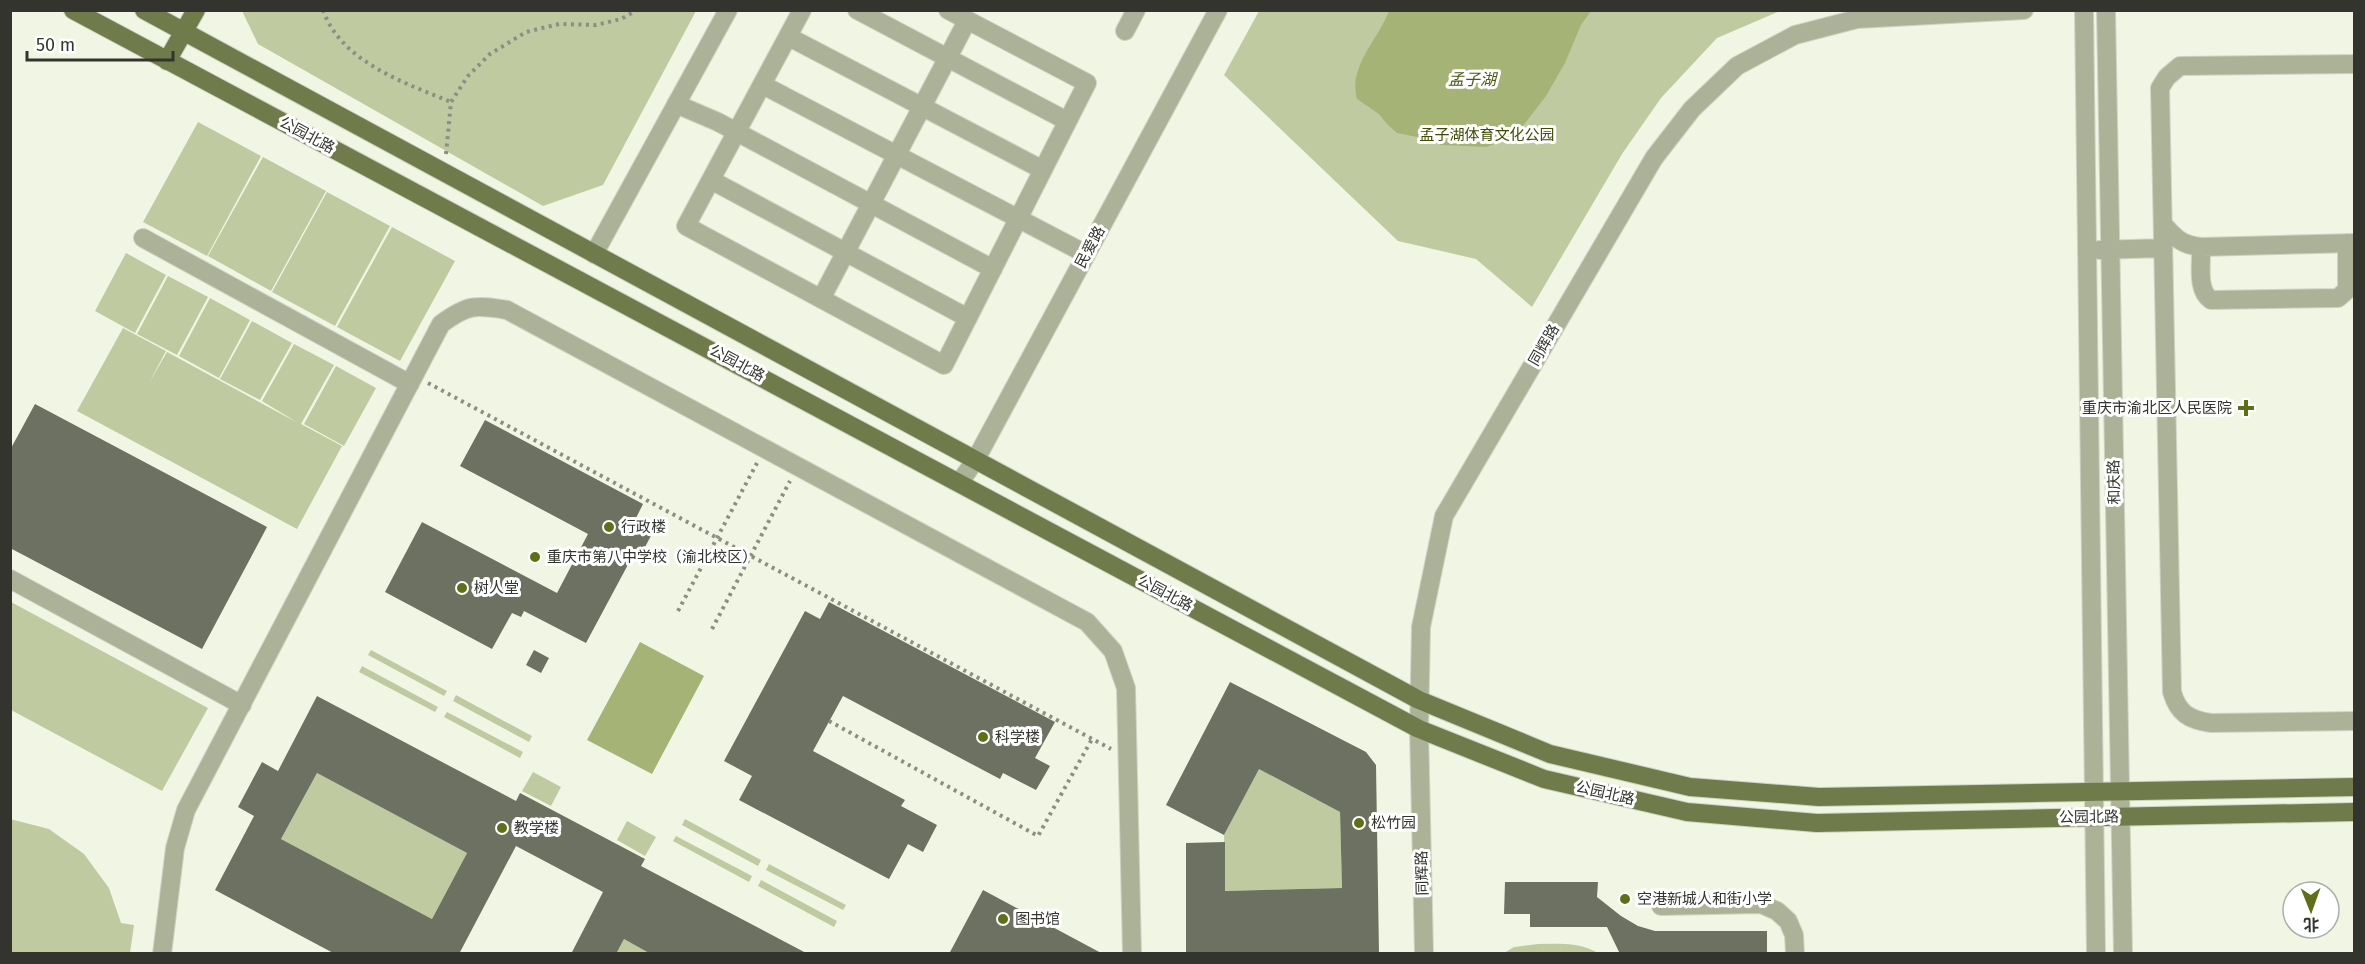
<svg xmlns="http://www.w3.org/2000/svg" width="2365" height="964" viewBox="0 0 2365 964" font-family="'Fira Sans','Noto Sans SC',sans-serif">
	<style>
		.green { fill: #c0caa1 }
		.water { fill: #a5b377 }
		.building { fill: #6c7161; fill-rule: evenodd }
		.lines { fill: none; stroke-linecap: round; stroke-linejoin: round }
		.minor-casing { stroke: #cfd3c3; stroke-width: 20 }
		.major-casing { stroke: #cfd3c3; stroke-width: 20 }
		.path { stroke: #8b8f83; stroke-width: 4; stroke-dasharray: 3 4.5; stroke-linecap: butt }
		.minor { stroke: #abb298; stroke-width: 18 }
		.major { stroke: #6f7b4a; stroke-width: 18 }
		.poi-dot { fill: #5f6e19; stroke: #fff; stroke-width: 2 }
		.labels { text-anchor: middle; stroke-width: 6; stroke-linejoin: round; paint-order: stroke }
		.street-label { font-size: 15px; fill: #32342d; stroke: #fff }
		.park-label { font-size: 15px; fill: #404c03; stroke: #fff }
		.poi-label { font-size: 15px; fill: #32342d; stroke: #fff; text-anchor: start }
		.water-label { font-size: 16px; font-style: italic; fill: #4d5916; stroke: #fff }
	</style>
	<rect width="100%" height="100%" fill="#f1f6e4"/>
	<path class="green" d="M242,11H696L603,185L543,206L258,44Z
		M1259,11H1780L1717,38L1661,98L1622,154L1532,307L1476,259L1398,241L1224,75Z
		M198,122L261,156L207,256L143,222Z
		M263,157L326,191L271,291L208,256Z
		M327,192L390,226L335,326L272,292Z
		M392,227L455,261L400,361L337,327Z
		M126,253L166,275L135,333L95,311Z
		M168,276L208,297L177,355L137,334Z
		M210,298L250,320L219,378L179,356Z
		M252,321L292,343L260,400L220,379Z
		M123,328L166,351L149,383L167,352L298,423L262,401L294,344L334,365L301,424L342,446L297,529L77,411Z
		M336,366L376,388L344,446L304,424Z
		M11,602L208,708L162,791L11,710Z
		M371,650L447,691L444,696L368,655Z
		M362,666L438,707L435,712L359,672Z
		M456,695L532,736L529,742L453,701Z
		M447,712L523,752L520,758L444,717Z
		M1270,747L1265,772L1340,812L1342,888L1220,891L1225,875L1224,835Z
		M533,772L561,787L551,806L522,791Z
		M317,773L467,853L432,919L281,839Z
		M10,819L49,829L84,854L109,888L121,923L134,925L130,953H11Z
		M685,819L761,860L758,866L682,825Z
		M627,821L656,837L645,856L617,840Z
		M676,836L752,876L749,882L673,841Z
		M769,864L846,905L843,910L766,870Z
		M761,880L837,921L834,927L758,886Z
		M624,939L651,953L616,954Z
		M1538,944C1559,944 1579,942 1598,953H1504L1514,947Z"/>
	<path class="water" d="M1389,11V10L1591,11L1581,25L1565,63L1546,96L1522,127L1512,137L1501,142L1486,147L1441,145L1427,139L1397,133L1387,124L1379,114L1357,99C1348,66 1378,40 1389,11Z
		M640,642L704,676L652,774L587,740Z"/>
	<path class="building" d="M35,404L267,527L202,649L10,548V450Z
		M485,420L643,504L634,522L653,532L637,562L631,559L586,643L524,611L521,617L512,613L492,649L385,592L422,522L557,593L588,534L460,466Z
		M829,602L1055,722L1035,758L1050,766L1036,790L1003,773L1000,779L843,696L813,751L905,800L901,806L937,825L923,852L908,844L889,879L739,800L752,776L724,761L805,611L820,619Z
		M534,650L549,658L541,673L526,665Z
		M1230,682L1366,752L1376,765L1379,954H1186V843L1225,842V891L1342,888L1340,812L1259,769L1224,835L1166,805Z
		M317,696L516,801L520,793L645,859L641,866L808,954H651L624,939L616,954H571L603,892L516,846L459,954H335L215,890L254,816L238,807L262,762L278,771ZM317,773L467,853L432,919L281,839Z
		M1505,882H1598L1597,897L1621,916L1638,926L1655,931H1767V954H1620L1607,927H1530V914H1504Z
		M983,890L1103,954H949Z"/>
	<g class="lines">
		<defs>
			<path id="minor" d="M802,10L686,226L944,365L1087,83L948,10
				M857,10L1067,121
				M2084,10L2096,954
				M2106,10L2123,954
				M1125,31L1136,10
				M789,37L1043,170
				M2354,64L2180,66L2167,77L2160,88L2172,692C2178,713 2189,720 2211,723L2354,721
				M763,85L1086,254
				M676,104L718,122L993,269
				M711,180L968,318
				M2163,224C2175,238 2182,245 2201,247L2354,243
				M143,238L410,384
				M2201,247C2202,263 2196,290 2211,300L2338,298L2347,290V243
				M2099,250L2163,248
				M594,254L728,10
				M821,299L967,21
				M960,482L976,459L1218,10
				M10,579L242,705
				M1661,906L1761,904L1777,911L1788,921L1794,935L1795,954
				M162,954L175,848L186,810L441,324C468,304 475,305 507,310L1087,622L1113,651L1126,688L1132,954
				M1424,954L1419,729L1421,627L1444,516L1654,158L1692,109L1737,66L1795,35L1857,19L2024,10"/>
			<path id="major" d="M73,10L1419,729L1544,779L1687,812L1817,823L2354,812
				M144,10L1419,700L1550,754L1690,787L1819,797L2354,787
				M167,61L196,10"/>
		</defs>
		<use href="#minor" class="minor-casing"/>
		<use href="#major" class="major-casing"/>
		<path class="path" d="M323,10C341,62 405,83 451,102
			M446,154L451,102L468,76L490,54L526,32L559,24L596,25L621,19L637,10
			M428,383L1111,749
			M678,611L757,463
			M712,629L790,481
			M829,721L1038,836L1092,739"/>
		<use href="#minor" class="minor"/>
		<use href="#major" class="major"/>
	</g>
	<g class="poi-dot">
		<path d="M2243 399h6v6h6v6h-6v6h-6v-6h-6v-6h6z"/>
		<circle cx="609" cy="527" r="6"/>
		<circle cx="535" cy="557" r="6"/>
		<circle cx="462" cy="588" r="6"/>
		<circle cx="983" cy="737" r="6"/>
		<circle cx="1359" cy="823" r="6"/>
		<circle cx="502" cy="828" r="6"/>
		<circle cx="1625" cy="899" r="6"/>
		<circle cx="1003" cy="919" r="6"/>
	</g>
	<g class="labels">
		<g class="street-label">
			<text transform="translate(307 135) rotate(28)" y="5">公园北路</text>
			<text transform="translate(1090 247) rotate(-62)" y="5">民爱路</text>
			<text transform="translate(1544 345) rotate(-60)" y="5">同辉路</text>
			<text transform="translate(737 363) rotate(28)" y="5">公园北路</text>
			<text transform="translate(2114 482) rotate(-91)" y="5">和庆路</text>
			<text transform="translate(1165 593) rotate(28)" y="5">公园北路</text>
			<text transform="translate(1605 793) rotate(13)" y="5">公园北路</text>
			<text transform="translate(2089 817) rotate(-1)" y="5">公园北路</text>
			<text transform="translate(1422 873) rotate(-91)" y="5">同辉路</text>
		</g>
		<g class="park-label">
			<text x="1487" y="140">孟子湖体育文化公园</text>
		</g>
		<g class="poi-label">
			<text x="2232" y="413" text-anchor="end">重庆市渝北区人民医院</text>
			<text x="621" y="532">行政楼</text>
			<text x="547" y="562">重庆市第八中学校（渝北校区）</text>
			<text x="474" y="593">树人堂</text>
			<text x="995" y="742">科学楼</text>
			<text x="1371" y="828">松竹园</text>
			<text x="514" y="833">教学楼</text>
			<text x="1637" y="904">空港新城人和街小学</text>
			<text x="1015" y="924">图书馆</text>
		</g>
		<g class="water-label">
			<text x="1472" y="85">孟子湖</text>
		</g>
	</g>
	<rect width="2365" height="964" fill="none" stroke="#32342d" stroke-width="24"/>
	<g transform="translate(2311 910) rotate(179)"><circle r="28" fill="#ffffff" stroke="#adaeab" stroke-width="1.5"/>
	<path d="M0-4.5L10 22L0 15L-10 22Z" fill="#5f6e19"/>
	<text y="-9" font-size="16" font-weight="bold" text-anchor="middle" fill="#32342d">北</text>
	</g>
	<path d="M27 51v9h146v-9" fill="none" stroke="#32342d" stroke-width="3"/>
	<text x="36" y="51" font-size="18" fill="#32342d" stroke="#ffffff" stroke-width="4.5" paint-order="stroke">50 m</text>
</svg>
